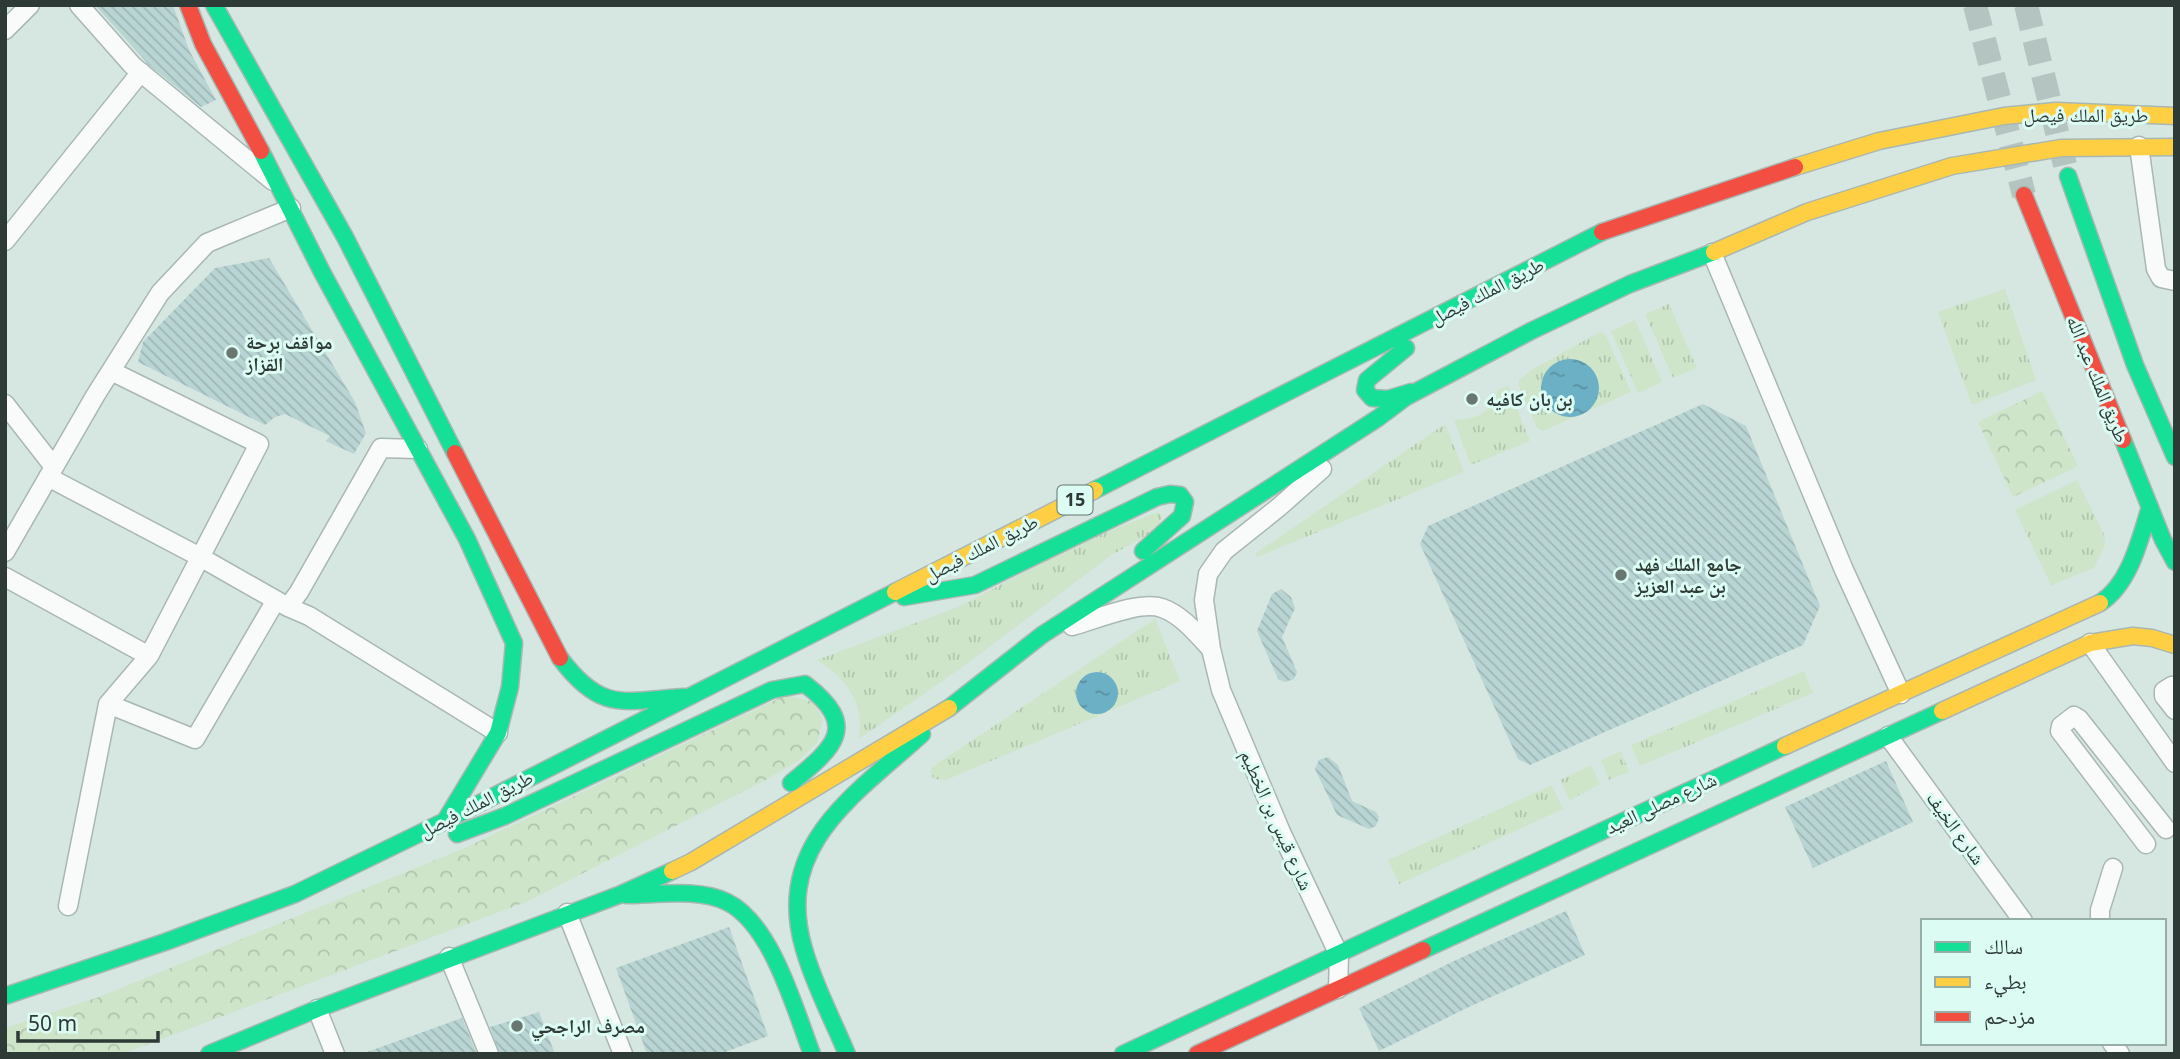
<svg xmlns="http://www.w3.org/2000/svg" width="2180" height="1059" viewBox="0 0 2180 1059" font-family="'Noto Sans','Noto Naskh Arabic',sans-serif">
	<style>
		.grass { fill: url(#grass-tufts); fill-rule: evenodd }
		.park { fill: url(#park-crowns) }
		.water { fill: url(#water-ripples) }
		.building { fill: url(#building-back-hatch) }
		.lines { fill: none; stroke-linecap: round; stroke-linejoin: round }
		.secondary-tunnel { stroke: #b4c4c0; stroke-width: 24; stroke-dasharray: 24 12; stroke-linecap: butt }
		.street-casing { stroke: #a9b7b3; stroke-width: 21 }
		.fast-casing { stroke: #a9b7b3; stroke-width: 19 }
		.slow-casing { stroke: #a9b7b3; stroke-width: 19 }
		.jam-casing { stroke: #a9b7b3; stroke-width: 19 }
		.street { stroke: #f9fbfb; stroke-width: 18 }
		.fast { stroke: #16e098; stroke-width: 16 }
		.slow { stroke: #ffcf43; stroke-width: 16 }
		.jam { stroke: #f24e42; stroke-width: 16 }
		.poi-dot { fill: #687772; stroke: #dcfbf3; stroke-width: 2.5 }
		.labels { text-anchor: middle; stroke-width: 6; stroke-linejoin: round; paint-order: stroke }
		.shield { fill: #dcfbf3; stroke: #62746f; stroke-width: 2 }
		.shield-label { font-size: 18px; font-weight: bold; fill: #2d3a36 }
		.street-label { font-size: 19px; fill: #2d3a36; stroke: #dcfbf3 }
		.poi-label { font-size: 19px; font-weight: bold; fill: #2d3a36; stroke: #dcfbf3; text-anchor: start }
	</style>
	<defs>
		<pattern id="grass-tufts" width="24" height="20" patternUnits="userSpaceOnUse" patternTransform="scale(1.75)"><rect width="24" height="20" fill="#cee5c9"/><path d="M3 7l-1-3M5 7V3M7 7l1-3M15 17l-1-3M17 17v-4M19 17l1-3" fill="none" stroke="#b1c5ad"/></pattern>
		<pattern id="park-crowns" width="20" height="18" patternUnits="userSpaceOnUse" patternTransform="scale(1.75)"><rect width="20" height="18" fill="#cee5c9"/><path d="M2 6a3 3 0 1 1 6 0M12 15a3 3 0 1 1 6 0" fill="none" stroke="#b1c5ad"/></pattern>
		<pattern id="water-ripples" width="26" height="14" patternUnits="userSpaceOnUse" patternTransform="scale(1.75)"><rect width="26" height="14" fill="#6cb0c5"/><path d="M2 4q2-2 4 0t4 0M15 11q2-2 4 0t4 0" fill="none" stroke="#5990a1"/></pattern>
		<pattern id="building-back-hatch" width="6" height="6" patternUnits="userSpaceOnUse" patternTransform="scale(1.75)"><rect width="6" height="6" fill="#b8d4d3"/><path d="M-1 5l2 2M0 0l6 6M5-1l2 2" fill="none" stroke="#9eb7b6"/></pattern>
	</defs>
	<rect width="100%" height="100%" fill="#d6e7e2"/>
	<path class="grass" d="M2005,289L2036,380L1972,405L1938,312Z
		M1669,304L1697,368L1673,378L1645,314Z
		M1635,320L1662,382L1638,393L1611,331Z
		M1600,332L1604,333L1607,338L1631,392L1543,431L1537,428L1519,386V380L1533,369ZM1564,359L1583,362L1598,394C1583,432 1534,418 1543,377Z
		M1508,386L1530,441L1471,465L1454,420C1478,419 1490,413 1498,390Z
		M1445,424L1464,472L1257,557L1255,556L1256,553Z
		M2077,480L2104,534L2105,545L2094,568L2051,585L2015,510Z
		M1158,512L1162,516L1157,530L1110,556L961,668L859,739C864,702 847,679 817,660L958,607L1086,540Z
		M1155,619L1180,681L946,780L934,779L931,774L932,767ZM1093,672H1099L1117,697C1113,708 1108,712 1097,714L1086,675Z
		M1804,671L1813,693L1640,766L1631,745Z
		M1621,751L1629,772L1609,780L1601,760Z
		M1591,765L1600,784L1570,800L1560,780Z
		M1552,785L1563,809L1399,884L1388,860Z"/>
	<path class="park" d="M2042,391L2078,466L2013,497L1978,422Z
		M786,695L813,702L823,719L817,743L798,761L764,781L526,902L122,1054H5V1028L99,997L467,847Z"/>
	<path class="water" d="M1541 388a29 29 0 1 1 58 0a29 29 0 1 1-58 0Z
		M1076 693a21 21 0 1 1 42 0a21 21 0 1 1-42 0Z"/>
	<path class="building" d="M95,5H173L189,50L216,100L201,107L149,65Z
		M269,258L355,402L366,433L354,454L326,441L330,436L285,414L275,417L265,425L138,362L143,342L215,268Z
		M1703,404L1746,426L1820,606L1803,645L1530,765L1518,759L1420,544L1428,526Z
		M1281,589L1291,597L1295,608L1282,637L1297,672L1294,679L1285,682L1278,679L1257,631L1272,594Z
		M1328,757L1338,765L1352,801L1376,812L1379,817L1376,826L1369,829L1337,815L1315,769L1319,760Z
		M1886,761L1913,822L1813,868L1785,807Z
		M1566,911L1585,955L1471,1006L1379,1051L1359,1008L1456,960Z
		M729,927L768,1036L720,1054H647L616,968Z
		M539,1012L555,1054H500L490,1027Z
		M462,1018L477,1054H367V1052Z"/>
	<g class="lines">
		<path class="secondary-tunnel" d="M1975,5L2024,195
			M2026,5L2065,165"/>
		<defs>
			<path id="street" d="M79,5L133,66L273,181
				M5,30L30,5
				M2139,146L2156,269L2161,278L2175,281
				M5,241L141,72
				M1712,253L1844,570L1901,694
				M5,404L54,467
				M1322,469L1279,507L1224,551L1208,574L1204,600L1211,649L1221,690L1281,832L1339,955L1338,989
				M48,477L200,557L288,607L299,592L381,448L418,449
				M5,552L95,396L160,293L207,243L291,208
				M5,577L149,656L259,444L111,371
				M288,607L309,616L498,733
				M1072,626C1095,620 1140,600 1162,608C1182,615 1197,634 1211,649
				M2090,643L2175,763
				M149,656L108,704L195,739L276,600
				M2175,688L2172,686L2164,691V696L2175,710
				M1888,736L2023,921
				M2146,844L2060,731L2061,726L2074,716L2079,719L2166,829
				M68,906L108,704
				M567,913L623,1054
				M2100,921V910L2113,868
				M449,957L489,1054
				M317,1009L335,1054
				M2112,1043L2120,1054"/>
			<path id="fast" d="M214,5L345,237L455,453
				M261,151L322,272L467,539L514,643L510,687L498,733L445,821
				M2068,176L2135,365L2175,457
				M1406,348L1367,380L1365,390L1372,398L1388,399L1411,392
				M2123,440L2163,540L2175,562
				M1095,490L1602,232
				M904,597L975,585L1157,497L1170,494L1180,495L1185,502L1182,516L1143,551
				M2100,603C2130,584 2140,539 2150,507
				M560,658C601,713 623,701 684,697
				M949,708L1042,635L1378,418L1406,397L1531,331L1630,284L1714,252
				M457,834L505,816L772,690L805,684C860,726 835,747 791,783
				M626,895C657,895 698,888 727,902C772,924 795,1010 812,1054
				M1423,950L1942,711
				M5,996L165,942L295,894L445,821L895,592
				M209,1054L317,1009L619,895L672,871
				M847,1054C833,1020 814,985 804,949C773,845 855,795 922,734
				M1123,1054L1785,746"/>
			<path id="slow" d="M1795,167L1879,141L2004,116L2056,111L2175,116
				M1714,252L1807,212L1952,166L2061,148L2175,147
				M895,592L1095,490
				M1942,711L2090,643L2133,636L2152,638L2175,645
				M1785,746L2100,603
				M672,871L691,862L949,708"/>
			<path id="jam" d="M188,5L203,44L261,151
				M2024,195L2123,440
				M1602,232L1795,167
				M455,453L560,658
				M1197,1054L1423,950"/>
		</defs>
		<use href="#street" class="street-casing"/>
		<use href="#fast" class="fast-casing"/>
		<use href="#slow" class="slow-casing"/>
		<use href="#jam" class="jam-casing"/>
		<use href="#street" class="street"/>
		<use href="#fast" class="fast"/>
		<use href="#slow" class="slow"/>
		<use href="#jam" class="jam"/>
	</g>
	<g class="poi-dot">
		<circle cx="232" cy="353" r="7"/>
		<circle cx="1472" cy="399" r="7"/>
		<circle cx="1621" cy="575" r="7"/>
		<circle cx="517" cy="1026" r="7"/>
	</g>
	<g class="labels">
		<rect class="shield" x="1057.5" y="485.5" width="35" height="29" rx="5"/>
		<g class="shield-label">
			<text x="1075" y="506">15</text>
		</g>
		<g class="street-label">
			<text x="2086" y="122">طريق الملك فيصل</text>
			<text transform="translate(1487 291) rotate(-27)" y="7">طريق الملك فيصل</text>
			<text transform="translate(2098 379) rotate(68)" y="7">طريق الملك عبد الله</text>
			<text transform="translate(981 548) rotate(-27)" y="7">طريق الملك فيصل</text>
			<text transform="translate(1661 803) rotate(-25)" y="7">شارع مصلى العيد</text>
			<text transform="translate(476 804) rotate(-27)" y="7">طريق الملك فيصل</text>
			<text transform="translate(1277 820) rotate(66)" y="7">شارع قيس بن الخطيم</text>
			<text transform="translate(1956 828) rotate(54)" y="7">شارع الخيف</text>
		</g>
		<g class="poi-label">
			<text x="246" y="349">مواقف برحة<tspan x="246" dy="22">القزاز</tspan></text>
			<text x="1486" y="406">بن بان كافيه</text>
			<text x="1635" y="571">جامع الملك فهد<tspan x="1635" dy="22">بن عبد العزيز</tspan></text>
			<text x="531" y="1033">مصرف الراجحي</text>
		</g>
	</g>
	<rect width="2180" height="1059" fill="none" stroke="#2d3a36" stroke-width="14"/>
	<rect x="1921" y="919" width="245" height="126" fill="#dcfbf3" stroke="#96aea7" stroke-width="2"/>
	<rect x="1935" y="942" width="35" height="10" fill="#16e098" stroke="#96aea7" stroke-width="2"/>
	<text x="1984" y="954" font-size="21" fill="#2d3a36">سالك</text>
	<rect x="1935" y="977" width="35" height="10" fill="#ffcf43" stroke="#96aea7" stroke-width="2"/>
	<text x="1984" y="989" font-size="21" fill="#2d3a36">بطيء</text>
	<rect x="1935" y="1012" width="35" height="10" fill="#f24e42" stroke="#96aea7" stroke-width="2"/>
	<text x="1984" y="1024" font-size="21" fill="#2d3a36">مزدحم</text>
	<path d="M18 1031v10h140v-10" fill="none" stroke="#2d3a36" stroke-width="3.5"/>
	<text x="28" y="1031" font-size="21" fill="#2d3a36" stroke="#dcfbf3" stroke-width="5" paint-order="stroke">50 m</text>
</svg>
